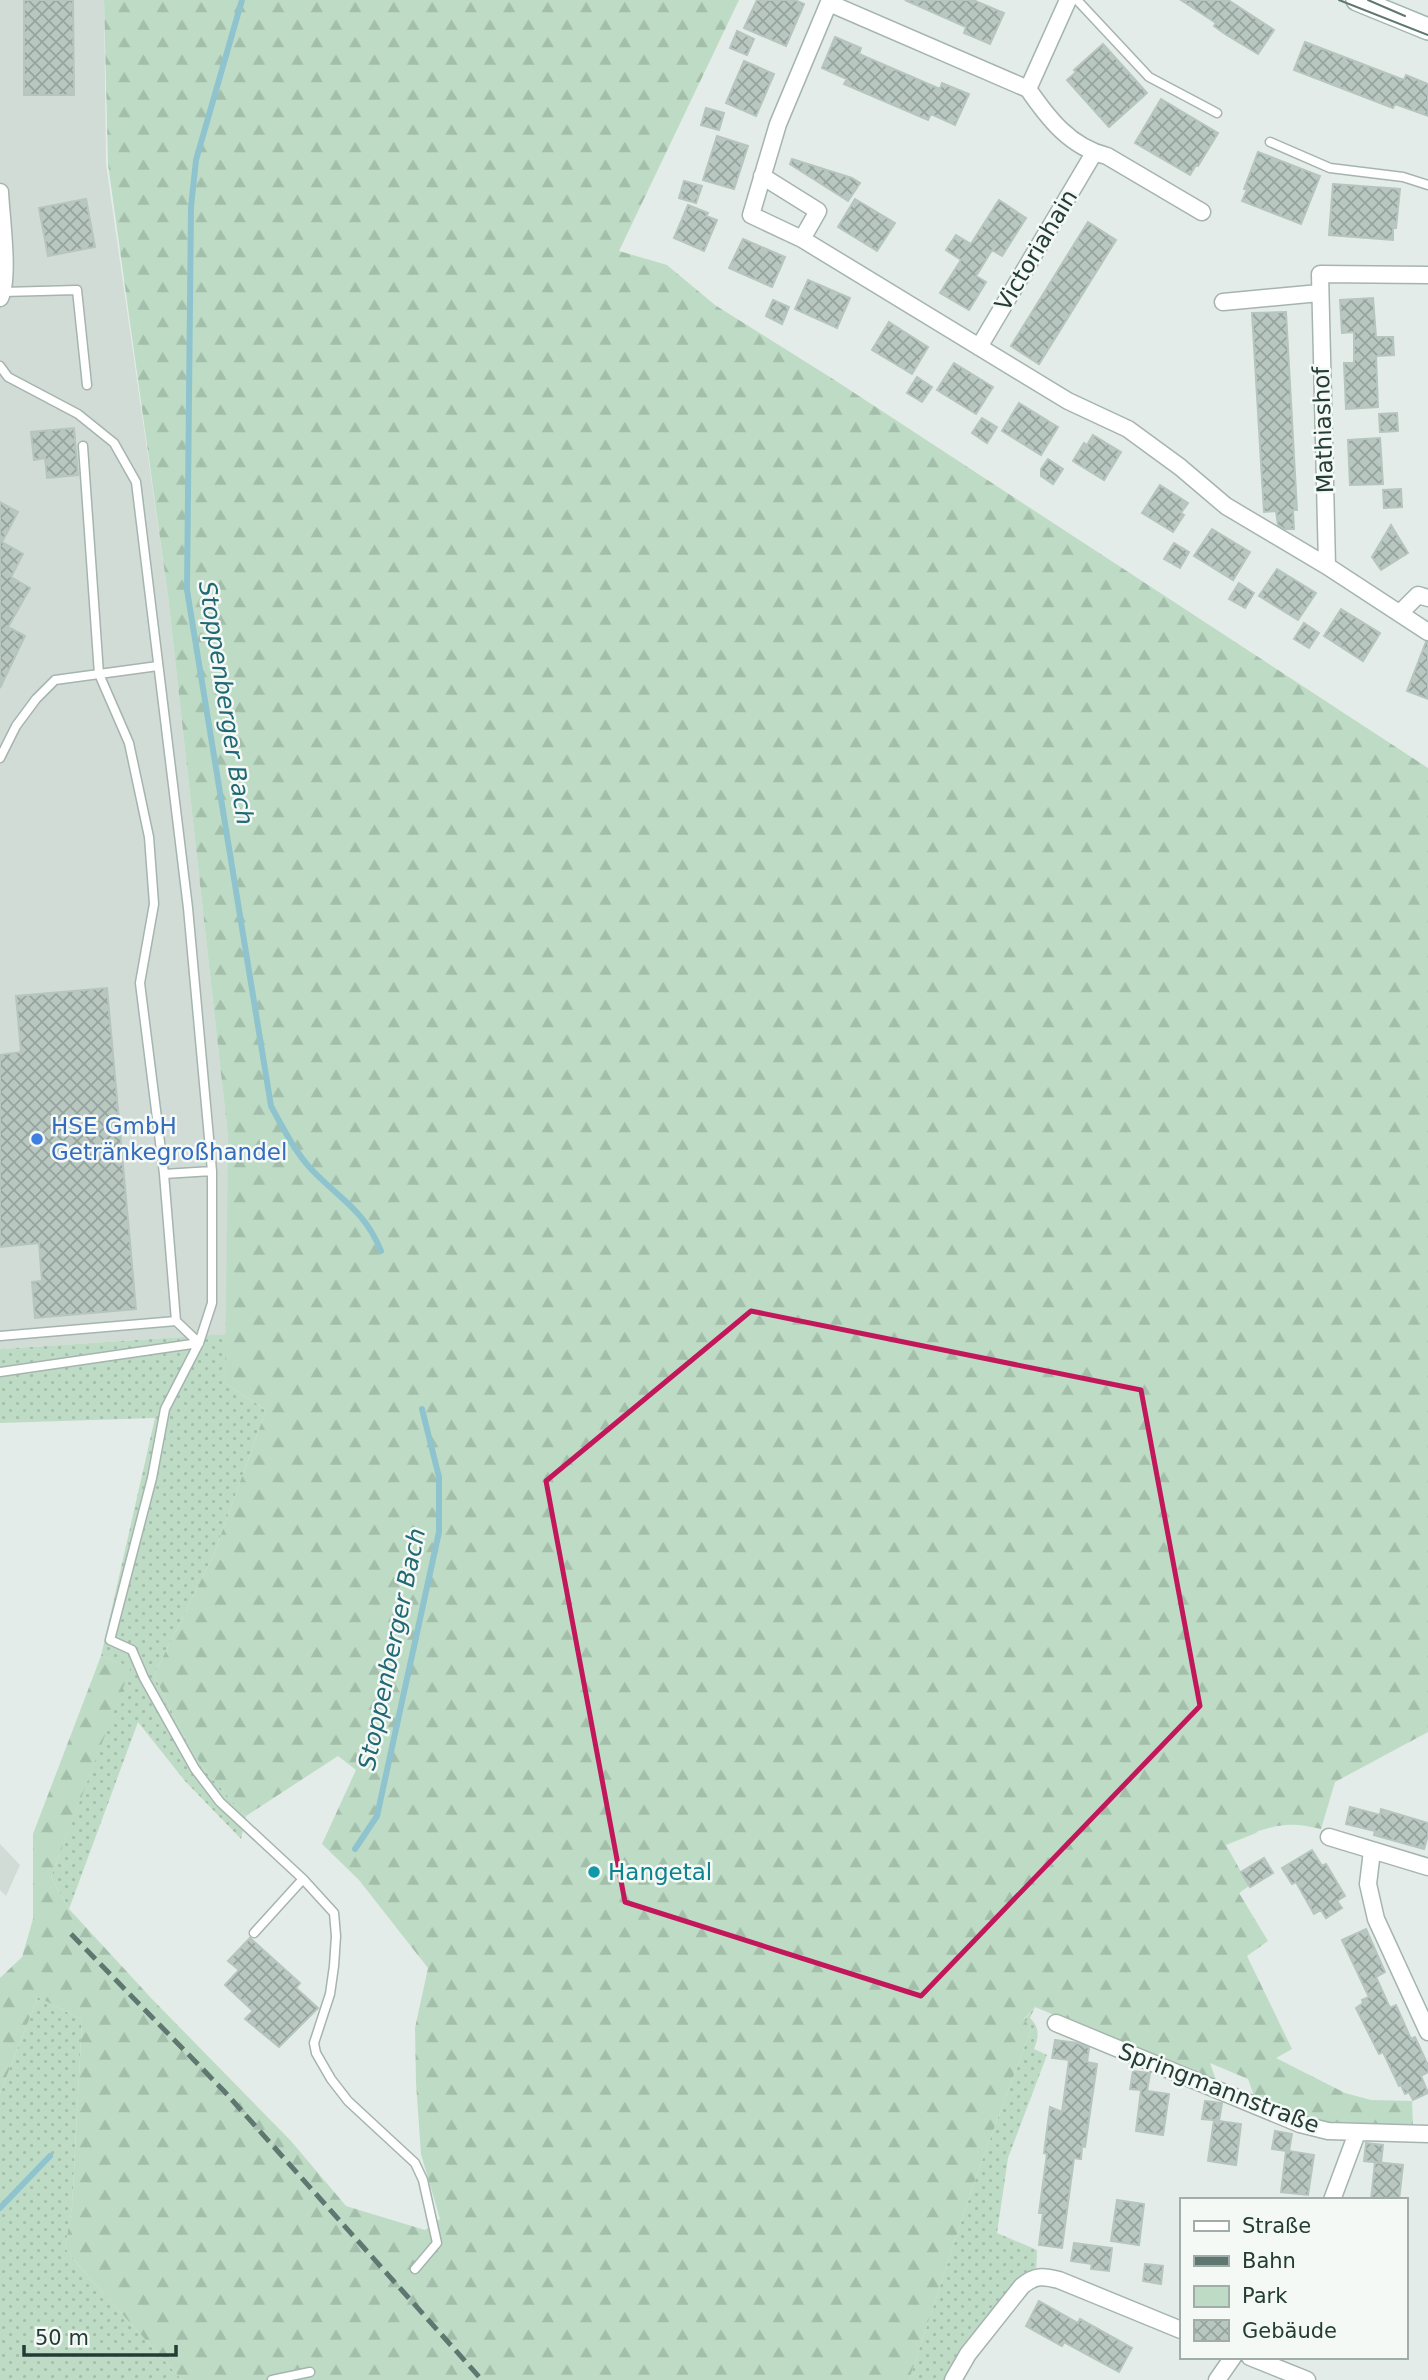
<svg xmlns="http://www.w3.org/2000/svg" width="1428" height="2380" viewBox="0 0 1428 2380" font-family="'DejaVu Sans',sans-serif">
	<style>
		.built { fill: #d1dcd7 }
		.green { fill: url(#green-dots) }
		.forest { fill: url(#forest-firs) }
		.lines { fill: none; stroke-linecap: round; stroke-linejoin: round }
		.stream { stroke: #8fc4ce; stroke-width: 6 }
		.building { fill: url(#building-cross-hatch); stroke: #b6c5bf; stroke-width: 2 }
		.lane-casing { stroke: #a6b4af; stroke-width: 11 }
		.street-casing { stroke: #a6b4af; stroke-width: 19 }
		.secondary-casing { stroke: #a2b7b0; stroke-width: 24 }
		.lane { stroke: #fff; stroke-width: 8 }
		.street { stroke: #fff; stroke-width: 16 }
		.secondary { stroke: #fff; stroke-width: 21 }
		.tram { stroke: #5e7871; stroke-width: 2 }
		.rail { stroke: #5e7871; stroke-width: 5; stroke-dasharray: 14 7; stroke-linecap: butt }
		.marked { fill: none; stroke: #c2185b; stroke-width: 5; stroke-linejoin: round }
		.shop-dot { fill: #3f7fe0; stroke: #f4f9f6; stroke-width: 2.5 }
		.culture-dot { fill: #0f9aa8; stroke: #f4f9f6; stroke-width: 2.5 }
		.labels { text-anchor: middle; stroke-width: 5; stroke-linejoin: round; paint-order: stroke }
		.street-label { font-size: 23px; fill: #243c36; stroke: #f4f9f6 }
		.shop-label { font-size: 23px; fill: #366cbe; stroke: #f4f9f6; text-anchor: start }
		.culture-label { font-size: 23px; fill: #0d838f; stroke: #f4f9f6; text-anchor: start }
		.water-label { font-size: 24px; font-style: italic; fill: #216875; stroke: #f4f9f6 }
	</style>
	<defs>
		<pattern id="green-dots" width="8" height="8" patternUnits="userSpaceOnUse" patternTransform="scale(1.75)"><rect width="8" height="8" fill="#bedcc5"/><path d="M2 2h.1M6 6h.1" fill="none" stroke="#a3beaa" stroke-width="1.8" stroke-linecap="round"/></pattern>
		<pattern id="forest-firs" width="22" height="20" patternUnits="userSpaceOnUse" patternTransform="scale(1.75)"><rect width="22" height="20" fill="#bedcc5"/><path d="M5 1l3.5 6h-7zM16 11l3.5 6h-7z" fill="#a3beaa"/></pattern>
		<pattern id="building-cross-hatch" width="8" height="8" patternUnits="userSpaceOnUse" patternTransform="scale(1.75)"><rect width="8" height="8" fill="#b9c7c1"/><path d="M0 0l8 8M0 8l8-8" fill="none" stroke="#96a39e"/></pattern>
	</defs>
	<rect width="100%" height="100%" fill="#e3ece8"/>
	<path class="built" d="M0,0H104L106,164L168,596L228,1137L227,1334L0,1349Z
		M0,1844L20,1865L6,1896L0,1890Z"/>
	<path class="green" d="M227,1334L225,1383L266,1410L214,1554L154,1675L190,1748L207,1773L246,1816L241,1839L185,1781L138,1722L69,1909L51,1877L130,1667L101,1656L155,1418L0,1423V1349Z
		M38,1997L82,2020L72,2207L65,2248L84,2272L182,2380H0V2093Z
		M1035,2007L1030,2018C1040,2028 1039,2036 1034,2049L1047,2055L1008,2158L997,2233L1037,2250L1036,2275L950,2380H909L976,2177L1031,2029L1024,2020Z"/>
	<path class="forest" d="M104,0H739L619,251L667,265L715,305L833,379L1428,768V1732L1335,1782L1321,1829C1295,1823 1284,1823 1258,1831L1256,1833L1226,1845L1249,1886L1239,1893L1268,1941L1247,1956L1292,2049L1276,2058L1345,2093L1371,2100L1412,2101L1413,2126L1338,2125L1305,2119L1255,2099L1248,2079L1210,2063L1217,2083L1035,2007L1024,2019L1031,2029L976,2177L909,2380H182L84,2272L65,2248L72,2207L82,2020L38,1997L0,2093V1978L22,1957L33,1919V1834L101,1656L131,1667L51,1877L69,1909L152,1999L291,2141L346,2206L425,2230L440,2219L421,2154L416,2083L415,2028L428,1968L359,1880L322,1844L356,1770L338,1756L246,1816L207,1773L190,1748L154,1675L214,1554L266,1410L225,1383L228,1137L168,596L108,164Z"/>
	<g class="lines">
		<path class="stream" d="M242,0L196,160L191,207L187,590L271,1106C283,1128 295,1152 312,1170C341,1200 365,1211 381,1251
			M355,1849L377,1816L439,1532V1477L422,1409
			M0,2208L50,2156"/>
	</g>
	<path class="building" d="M24,0H73L74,95H24Z
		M757,0H795L804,4L786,46L744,28Z
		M905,0H973L1004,13L990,44L964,33L966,27Z
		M1181,0H1228L1274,30L1258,54L1225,34L1214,26L1216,23Z
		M737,31L754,39L747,55L730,48Z
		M835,37L861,48L859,54L940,89L942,83L969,94L955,125L931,114L928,120L844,84L847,79L822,68Z
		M1305,42L1404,80L1406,75L1428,84V116L1395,104L1393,108L1380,103L1294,70Z
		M1103,44L1147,93L1109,127L1067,80L1076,72L1074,70Z
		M744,61L774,74L756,116L726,103Z
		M1161,99L1218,133L1198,166L1196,165L1190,175L1135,143Z
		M706,108L724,113L719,130L701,125Z
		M717,136L748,146L734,189L703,180Z
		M1258,152L1320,176L1301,224L1242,201L1247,190L1244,189Z
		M792,159L852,178L860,183L848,201L790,164Z
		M684,181L702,186L696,203L679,198Z
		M1333,184L1400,189L1396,228H1393V240L1329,235Z
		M86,199L95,247L48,256L39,208Z
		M855,199L895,223L877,251L838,227Z
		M999,200L1026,218L1002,256L992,250L976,276L986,282L969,310L940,293L961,260L946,250L956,235L971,244Z
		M688,205L708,213L706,216L717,220L704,251L674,238Z
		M1088,222L1116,240L1039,364L1011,346Z
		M743,239L785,257L772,287L729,268Z
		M808,280L850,298L837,328L795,309Z
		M1373,298L1376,337H1393L1394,355L1376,356L1378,407L1346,409L1344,363H1354V332L1342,333L1340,300Z
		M773,300L789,307L782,324L766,316Z
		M1286,312L1297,510H1293L1294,529H1285L1278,525L1276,511L1264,512L1252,313Z
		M889,322L928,347L912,374L872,350Z
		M954,363L993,387L976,414L937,390Z
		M917,377L932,387L922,402L907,393Z
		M1019,403L1058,427L1041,455L1002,431Z
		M1397,413L1398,431L1380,432L1379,414Z
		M982,418L997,427L987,443L972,433Z
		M74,428L78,475L47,478L45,458L34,460L31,432Z
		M1093,435L1121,452L1104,480L1073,461L1084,443L1087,445Z
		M1380,438L1383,484L1350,485L1348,440Z
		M1048,459L1063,469L1053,484L1041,476V469Z
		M1160,485L1188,503L1181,513L1184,515L1173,532L1142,513Z
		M1401,489L1402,507L1384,508L1383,490Z
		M0,502L18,512L2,542L23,554L11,577L30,588L8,627L25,636L0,688Z
		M1391,525L1408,553L1381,570L1372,557Z
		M1212,529L1250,552L1233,580L1194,556Z
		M1174,543L1189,552L1180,568L1164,559Z
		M1277,569L1316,593L1298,620L1259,596Z
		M1239,583L1254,593L1245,608L1229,599Z
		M1341,609L1380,633L1363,661L1324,636Z
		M1304,623L1319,633L1309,648L1294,639Z
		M1426,642H1428V699L1407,691Z
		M107,988L136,1309L35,1318L32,1282L42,1281L39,1243L0,1247V1055L21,1052L16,996Z
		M1350,1807L1380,1815L1381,1809L1428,1823V1835L1424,1849L1374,1835L1375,1831L1346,1824Z
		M1312,1850L1322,1866L1326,1864L1345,1896L1337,1901L1342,1908L1326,1918L1321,1910L1314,1914L1296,1882L1292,1884L1282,1868Z
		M1264,1858L1273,1873L1250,1887L1241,1872Z
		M1366,1929L1385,1972L1376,1977L1390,2008L1396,2005L1411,2039L1415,2037L1428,2065V2072L1421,2076L1428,2093L1413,2100L1409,2092L1405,2094L1401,2085L1399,2086L1383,2052L1379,2054L1356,2008L1363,2003L1362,2000L1369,1997L1342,1940Z
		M250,1938L300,1983L296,1988L318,2008L279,2047L245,2019L253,2011L225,1985L239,1970L228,1961Z
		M1055,2040L1077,2043L1089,2048L1087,2062L1097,2064L1085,2147L1082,2146L1081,2159L1074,2158L1062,2248L1039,2245L1043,2213H1039L1047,2154L1044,2153L1050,2107L1062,2112L1069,2060L1052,2058Z
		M1133,2071L1150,2073L1147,2091L1169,2094L1163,2135L1136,2131L1141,2090L1130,2089Z
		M1205,2101L1222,2103L1219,2121L1241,2124L1236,2165L1208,2161L1214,2120L1202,2119Z
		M1275,2131L1292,2134L1289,2151L1314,2155L1308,2195L1281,2192L1286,2151L1272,2149Z
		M1366,2143L1383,2145L1381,2163L1364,2161Z
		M1375,2162L1403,2165L1399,2200H1371Z
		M1117,2200L1144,2204L1139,2245L1111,2241Z
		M1074,2243L1112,2248L1109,2271L1091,2269L1092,2264L1071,2261Z
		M1145,2264L1163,2266L1161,2284L1143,2281Z
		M1039,2301L1078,2323L1080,2319L1132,2348L1119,2372L1064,2342L1062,2346L1026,2326Z"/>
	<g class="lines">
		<defs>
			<path id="lane" d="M1077,0L1149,77L1217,113
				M1270,142L1330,168L1403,177L1428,185
				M3,292L77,290L87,385
				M0,366L8,377L78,414L114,443L136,482L188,908L212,1171V1303L199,1343L165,1409L152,1478L110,1640L132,1650L144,1678L195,1769L220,1802L303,1879L334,1913L336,1936L334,1966L330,1994L314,2043L316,2053L331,2079L348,2101L415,2163L423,2180L437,2243L415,2269
				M83,446L99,674L129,743L149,837L154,904L140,983L164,1174L176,1321L199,1343
				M0,758L16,726L36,699L55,680L158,666
				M164,1174L212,1171
				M0,1336L176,1321
				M0,1372L199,1343
				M254,1933L303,1879
				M272,2380L310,2372"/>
			<path id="street" d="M830,0L778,124L751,215L802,239L1068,401L1128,429L1180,467L1226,506L1327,566L1428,632
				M829,3L1028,89C1048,118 1070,147 1107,156L1202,212
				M1028,89L1068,0
				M762,176L818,211L802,239
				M0,192C1,215 10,279 0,298
				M1223,302L1319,293
				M979,347L1094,153
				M1327,566L1320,274L1428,275
				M1400,613L1418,595L1428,598
				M1329,1837L1428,1867
				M1372,1851L1368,1884L1376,1919L1428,2032
				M1056,2023L1300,2124L1328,2131L1428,2134
				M1332,2200L1357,2133
				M1250,2357L1307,2380
				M953,2380L968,2354L1022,2286C1035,2275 1043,2276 1059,2280L1181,2330
				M1217,2380L1233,2357"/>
			<path id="secondary" d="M1357,0L1428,29"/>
		</defs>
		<use href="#lane" class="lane-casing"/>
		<use href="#street" class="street-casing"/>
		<use href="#secondary" class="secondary-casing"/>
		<use href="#lane" class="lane"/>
		<use href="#street" class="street"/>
		<use href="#secondary" class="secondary"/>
		<path class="tram" d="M1339,0L1428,35
			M1368,0L1405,16"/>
		<path class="rail" d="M71,1934L224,2091L482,2380"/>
	</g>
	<path class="marked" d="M751,1311L1141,1390L1200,1706L921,1996L625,1902L546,1481Z"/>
	<circle class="shop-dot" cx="37" cy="1139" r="7"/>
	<circle class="culture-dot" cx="594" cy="1872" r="7"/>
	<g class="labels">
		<g class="street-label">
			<text transform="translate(1036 250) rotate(-59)" y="8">Victoriahain</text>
			<text transform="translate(1323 430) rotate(-92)" y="8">Mathiashof</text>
			<text transform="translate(1219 2088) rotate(21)" y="8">Springmannstraße</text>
		</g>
		<g class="shop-label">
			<text x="51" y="1134">HSE GmbH<tspan x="51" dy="26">Getränkegroßhandel</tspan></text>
		</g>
		<g class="culture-label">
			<text x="608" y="1880">Hangetal</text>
		</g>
		<g class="water-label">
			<text transform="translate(226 703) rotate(81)" y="8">Stoppenberger Bach</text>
			<text transform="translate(392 1649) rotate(-78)" y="8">Stoppenberger Bach</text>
		</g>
	</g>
	<rect x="1180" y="2198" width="228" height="161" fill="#f4f9f6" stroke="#a1ada9" stroke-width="2"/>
	<rect x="1194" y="2221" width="35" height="10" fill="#ffffff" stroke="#a1ada9" stroke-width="2"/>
	<text x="1242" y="2233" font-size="21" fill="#243c36">Straße</text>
	<rect x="1194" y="2256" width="35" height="10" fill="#5e7871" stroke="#a1ada9" stroke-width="2"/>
	<text x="1242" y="2268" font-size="21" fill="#243c36">Bahn</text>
	<rect x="1194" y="2286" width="35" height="21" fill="#bedcc5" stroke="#a1ada9" stroke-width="2"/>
	<text x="1242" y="2303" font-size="21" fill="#243c36">Park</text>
	<rect x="1194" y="2320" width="35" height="21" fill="url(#building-cross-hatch)" stroke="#a1ada9" stroke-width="2"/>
	<text x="1242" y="2338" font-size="21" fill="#243c36">Gebäude</text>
	<path d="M24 2345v10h152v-10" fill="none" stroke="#243c36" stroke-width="3.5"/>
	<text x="35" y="2345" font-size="21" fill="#243c36" stroke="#f4f9f6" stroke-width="5" paint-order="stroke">50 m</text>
</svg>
